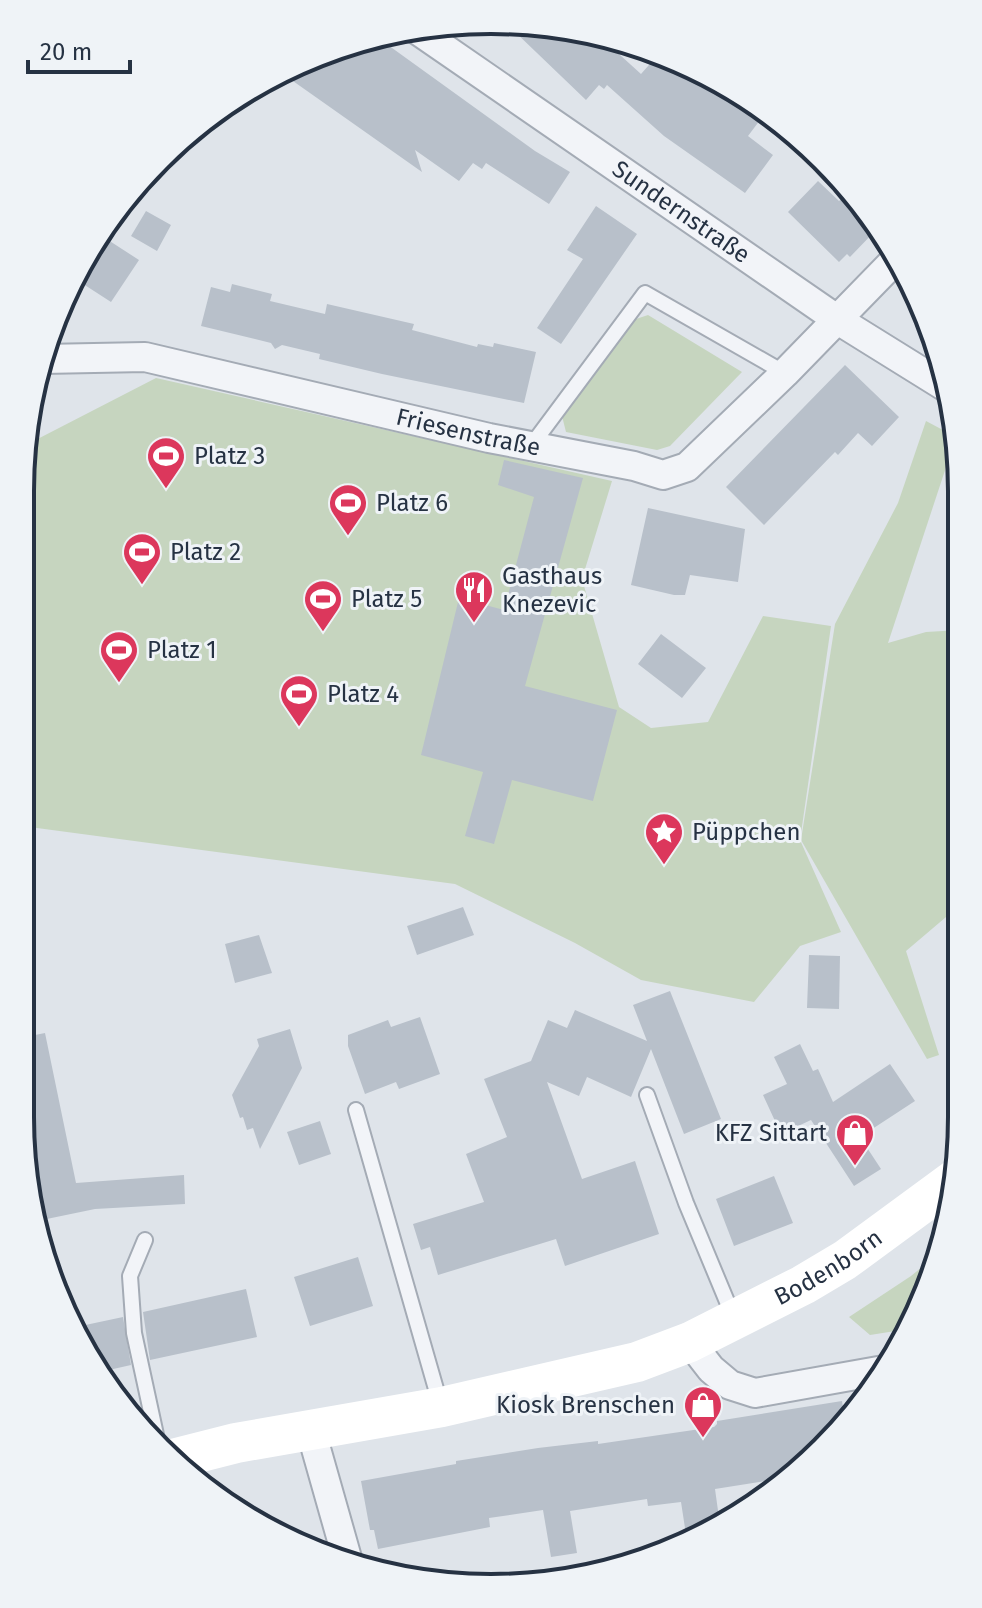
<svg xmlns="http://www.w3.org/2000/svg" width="982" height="1608" viewBox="0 0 982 1608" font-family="'Fira Sans',sans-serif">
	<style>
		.green { fill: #c6d5bf }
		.building { fill: #b8c0ca }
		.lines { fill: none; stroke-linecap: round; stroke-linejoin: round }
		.service-casing { stroke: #a4abb5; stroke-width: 18 }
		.minor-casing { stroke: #a4abb5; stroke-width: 32 }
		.service { stroke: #f2f4f8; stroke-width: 14 }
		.minor { stroke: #f2f4f8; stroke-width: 28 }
		.secondary { stroke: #fff; stroke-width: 40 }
		.labels { text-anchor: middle; stroke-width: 6; stroke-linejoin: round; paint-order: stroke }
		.street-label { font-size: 24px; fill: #263243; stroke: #eff3f7 }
		.poi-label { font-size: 24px; fill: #263243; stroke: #eff3f7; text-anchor: start }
		.rim { fill: none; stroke: #263243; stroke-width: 4 }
	</style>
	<rect width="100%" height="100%" fill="#dfe4ea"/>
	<path class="green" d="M648,315L742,372L670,446L657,450L566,432L562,416L636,319Z
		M156,378L612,481L582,579L619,707L651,728L708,722L763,616L831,626L800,840L841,932L800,946L754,1002L641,980L575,943L455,884L22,826L24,446Z
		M926,421L956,437L888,643L926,632L960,630L959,906L906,951L939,1055L927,1059L801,840L835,624L898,503Z
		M938,1254L926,1297L908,1329L870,1335L849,1317L911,1276Z"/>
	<path class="building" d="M512,29L598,35L641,74L656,57L708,83L734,106L740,98L766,112L748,136L773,155L745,193L664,136L607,85L604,89L599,85L586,100Z
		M381,40L535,151L570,172L549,204L486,163L482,169L473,163L459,181L415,150L422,172L283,74Z
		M818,181L839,201L846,195L876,230L850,257L847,254L839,262L788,212Z
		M596,206L637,234L561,344L537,328L583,259L567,250Z
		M146,211L171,225L157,251L131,236Z
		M105,238L139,260L111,302L77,280Z
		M232,284L272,294L270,301L325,314L327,304L414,324L412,330L477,347L478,344L493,347L494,343L536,352L524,403L382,374L319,359L320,354L282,345L275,349L271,343L201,326L211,287L230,292Z
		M845,365L899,417L872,446L858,433L838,455L835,452L764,525L726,487Z
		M504,460L583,478L525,686L617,710L593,801L512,780L494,844L465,836L483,772L421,755L459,598L504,610L534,497L498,485Z
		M648,508L745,529L738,582L690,575L685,595H674L631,585Z
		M661,634L706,668L682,698L638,664Z
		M463,907L474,935L417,955L407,926Z
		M259,935L272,973L235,983L225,944Z
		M809,955L840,956L839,1009L807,1008Z
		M670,991L721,1119L684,1134L651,1049L631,1097L587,1077L579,1096L547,1082L582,1179L635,1161L659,1234L565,1266L556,1239L438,1275L430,1247L421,1250L413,1224L484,1202L466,1154L507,1137L484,1079L531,1061L548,1020L567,1028L575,1010L647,1041L633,1005Z
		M420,1017L440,1074L399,1089L396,1082L365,1094L348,1046V1035L388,1020L391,1027Z
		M290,1029L302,1068L260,1149L253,1128L247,1130L243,1117L240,1118L232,1095L259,1046L257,1039Z
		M45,1033L76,1183L184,1175L185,1204L95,1209L37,1221L20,1117V1038Z
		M800,1044L813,1071L818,1069L833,1102L890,1064L915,1101L860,1137L881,1169L854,1186L811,1120L781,1134L763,1095L787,1084L774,1057Z
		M320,1121L331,1154L299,1165L287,1132Z
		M774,1176L793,1223L734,1246L716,1199Z
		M358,1257L373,1306L310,1326L294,1277Z
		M246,1289L257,1337L150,1360L143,1312Z
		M123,1317L131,1365L100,1372L76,1327Z
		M842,1401L845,1422L785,1478L715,1489L720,1525L687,1541L681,1502L648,1506L647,1499L570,1511L577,1553L551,1557L543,1510L489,1518L490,1527L378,1549L374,1530H370L361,1481L456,1464V1461L538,1448L598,1441V1444L714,1427L717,1424V1421Z"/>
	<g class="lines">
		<defs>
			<path id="service" d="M531,446L645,293L785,373
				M647,1095L686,1203L733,1316
				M356,1110L440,1403
				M145,1240L130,1276L134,1333L158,1444"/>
			<g id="minor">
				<path id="s1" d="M416,29L838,320L949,389"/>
				<path id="s2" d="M43,359L145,357L489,438L634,466L663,475L687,467L785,373L899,256"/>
				<path d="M690,1342L711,1369L730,1385L755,1393L884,1370"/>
				<path d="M311,1431L349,1565"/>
			</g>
		</defs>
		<use href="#service" class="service-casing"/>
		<use href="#minor" class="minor-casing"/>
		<use href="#service" class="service"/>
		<use href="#minor" class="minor"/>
		<path class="secondary" id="s3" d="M173,1459L236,1443L442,1407L637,1362L690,1342L803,1285L845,1260L958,1177"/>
	</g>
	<defs>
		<symbol id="stadium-pin" viewBox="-11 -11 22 30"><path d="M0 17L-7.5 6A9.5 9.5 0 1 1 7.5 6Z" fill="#dc375c" stroke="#eff3f7"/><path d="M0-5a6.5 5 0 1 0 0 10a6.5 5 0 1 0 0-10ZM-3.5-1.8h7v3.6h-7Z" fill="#fff"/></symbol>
		<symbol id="restaurant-pin" viewBox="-11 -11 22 30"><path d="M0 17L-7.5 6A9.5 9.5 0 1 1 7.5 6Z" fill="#dc375c" stroke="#eff3f7"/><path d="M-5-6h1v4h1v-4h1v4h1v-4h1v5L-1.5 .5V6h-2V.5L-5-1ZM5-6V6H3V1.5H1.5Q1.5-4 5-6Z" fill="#fff"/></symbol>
		<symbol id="sight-pin" viewBox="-11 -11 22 30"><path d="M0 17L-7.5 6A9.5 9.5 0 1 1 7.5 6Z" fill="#dc375c" stroke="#eff3f7"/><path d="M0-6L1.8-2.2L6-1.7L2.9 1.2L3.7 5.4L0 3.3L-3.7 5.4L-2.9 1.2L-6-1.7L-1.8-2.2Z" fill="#fff"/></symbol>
		<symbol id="shop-pin" viewBox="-11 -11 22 30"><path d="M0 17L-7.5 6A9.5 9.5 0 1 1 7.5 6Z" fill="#dc375c" stroke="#eff3f7"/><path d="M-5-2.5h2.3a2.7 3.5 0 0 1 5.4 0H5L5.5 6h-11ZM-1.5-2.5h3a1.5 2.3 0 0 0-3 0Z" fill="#fff"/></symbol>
	</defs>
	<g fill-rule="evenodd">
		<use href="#stadium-pin" x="144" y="434" width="44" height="60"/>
		<use href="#stadium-pin" x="326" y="481" width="44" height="60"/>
		<use href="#stadium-pin" x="120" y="530" width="44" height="60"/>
		<use href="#restaurant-pin" x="452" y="568" width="44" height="60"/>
		<use href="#stadium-pin" x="301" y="577" width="44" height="60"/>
		<use href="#stadium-pin" x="97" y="628" width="44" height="60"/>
		<use href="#stadium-pin" x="277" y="672" width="44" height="60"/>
		<use href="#sight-pin" x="642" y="810" width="44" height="60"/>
		<use href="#shop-pin" x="833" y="1111" width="44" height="60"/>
		<use href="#shop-pin" x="681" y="1383" width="44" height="60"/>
	</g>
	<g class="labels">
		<g class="street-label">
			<text dy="8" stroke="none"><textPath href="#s1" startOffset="322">Sundernstraße</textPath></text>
			<text dy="8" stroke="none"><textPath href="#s2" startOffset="434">Friesenstraße</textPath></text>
			<text dy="8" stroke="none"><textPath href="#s3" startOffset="688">Bodenborn</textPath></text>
		</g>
		<g class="poi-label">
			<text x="194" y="464">Platz 3</text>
			<text x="376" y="511">Platz 6</text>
			<text x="170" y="560">Platz 2</text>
			<text x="502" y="584">Gasthaus<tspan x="502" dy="28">Knezevic</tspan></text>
			<text x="351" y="607">Platz 5</text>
			<text x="147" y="658">Platz 1</text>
			<text x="327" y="702">Platz 4</text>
			<text x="692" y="840">Püppchen</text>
			<text x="827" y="1141" text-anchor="end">KFZ Sittart</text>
			<text x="675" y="1413" text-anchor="end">Kiosk Brenschen</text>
		</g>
	</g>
	<path d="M0 0H982V1608H0ZM491 34H491A457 457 0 0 1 948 491V1117A457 457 0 0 1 491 1574H491A457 457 0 0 1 34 1117V491A457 457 0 0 1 491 34Z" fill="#eff3f7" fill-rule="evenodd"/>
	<path class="rim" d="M491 34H491A457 457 0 0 1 948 491V1117A457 457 0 0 1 491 1574H491A457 457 0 0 1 34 1117V491A457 457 0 0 1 491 34Z"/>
	<path d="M28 60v12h102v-12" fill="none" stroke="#263243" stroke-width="4"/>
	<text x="40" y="60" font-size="24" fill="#263243" stroke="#eff3f7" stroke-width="6" paint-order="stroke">20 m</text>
</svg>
